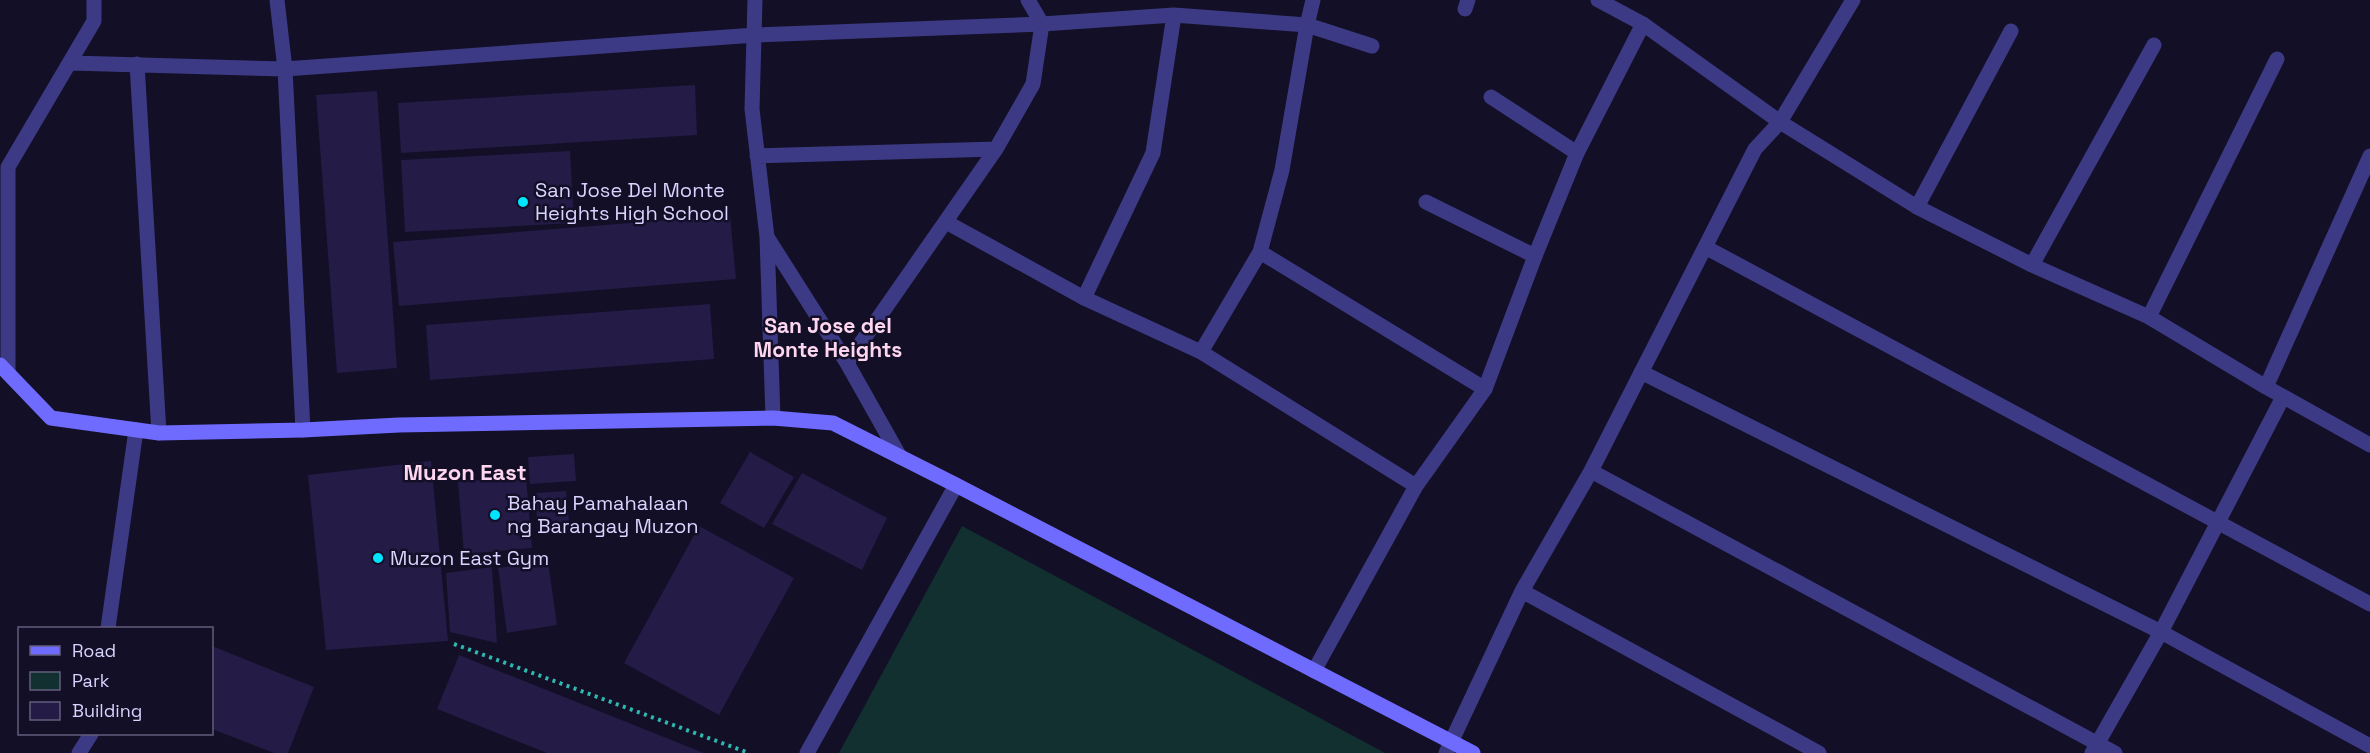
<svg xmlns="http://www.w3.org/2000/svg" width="2370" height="753" viewBox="0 0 2370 753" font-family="'Space Grotesk',sans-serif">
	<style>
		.green { fill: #12302f }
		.building { fill: #241b47 }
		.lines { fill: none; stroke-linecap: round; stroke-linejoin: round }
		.path { stroke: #2fb8b0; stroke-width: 4; stroke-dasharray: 3 4.5; stroke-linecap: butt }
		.lane { stroke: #3d3a85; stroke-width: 15 }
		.street { stroke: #3d3a85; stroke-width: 15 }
		.secondary { stroke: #6f6bff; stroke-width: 15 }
		.poi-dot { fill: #00e5ff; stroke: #130f26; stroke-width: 2 }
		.labels { text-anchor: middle; stroke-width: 5; stroke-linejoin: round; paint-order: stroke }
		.poi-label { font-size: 20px; fill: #d9d4ff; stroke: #130f26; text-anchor: start }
		.neighbourhood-label { font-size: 21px; font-weight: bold; fill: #ffd6f0; stroke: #130f26 }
		.quarter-label { font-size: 22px; font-weight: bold; fill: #ffd6f0; stroke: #130f26 }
	</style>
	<rect width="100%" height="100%" fill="#130f26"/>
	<path class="green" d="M962,526L1385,753H839Z"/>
	<path class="building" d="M695,85L697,135L401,153L398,103Z
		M377,91L397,368L337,373L316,95Z
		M570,151L574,223L405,232L401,160Z
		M730,215L736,279L399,306L393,242Z
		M710,304L714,359L430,380L426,325Z
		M750,452L794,477L764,528L720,503Z
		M574,454L576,481L530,484L528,457Z
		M431,461L448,641L326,650L308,475Z
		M802,473L887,518L862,570L772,524Z
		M526,476L532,548L464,554L458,482Z
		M566,491L570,530L538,533L535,493Z
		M699,526L794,578L719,715L624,663Z
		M548,561L557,625L507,633L498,568Z
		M492,567L497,643L450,632L446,573Z
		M212,646L314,687L288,753H274L212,729Z
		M459,655L704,753H547L437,709Z"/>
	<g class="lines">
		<path class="path" d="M454,644L749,753"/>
		<path class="lane" d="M1313,0L1307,25L1372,46
			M1598,0L1643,24
			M1465,9L1468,0
			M755,35L1042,24L1174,15L1307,25L1282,170L1260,252L1201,352
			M1491,97L1577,153
			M1426,202L1535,256
			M1917,207L2011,31
			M1260,252L1485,389
			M2032,265L2154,45
			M1084,298L1153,153L1174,15
			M2149,317L2277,59
			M2266,387L2370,156
			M108,628L136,430
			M79,753L91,734"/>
		<path class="street" d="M277,0L285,69L303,430
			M755,0L752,109L767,237L773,418
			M71,63L285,69L755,35
			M137,64L159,433
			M757,156L996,149
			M946,222L1084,298L1201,352L1416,486
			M767,237L847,363L900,457
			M1705,247L2370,604
			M847,363L996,149L1033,84L1042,24L1028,0
			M1641,372L2161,632L2370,746
			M8,373V167L94,21V0
			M1591,471L2115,753
			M1522,591L1819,753
			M1314,671L1416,486L1485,389L1535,256L1577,153L1643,24L1780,122L1917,207L2032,265L2149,317L2266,387L2370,445
			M807,753L956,485
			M1446,753L1522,591L1591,471L1755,149L1780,122L1853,0
			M2092,753L2161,632L2283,397"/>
		<path class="secondary" d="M0,365L51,418L159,433L303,430L399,425L773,418L833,423L956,485L1473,753"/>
	</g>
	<g class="poi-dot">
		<circle cx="523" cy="202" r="6"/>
		<circle cx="495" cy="515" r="6"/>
		<circle cx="378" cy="558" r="6"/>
	</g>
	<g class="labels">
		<g class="poi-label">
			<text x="535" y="197">San Jose Del Monte<tspan x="535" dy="23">Heights High School</tspan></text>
			<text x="507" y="510">Bahay Pamahalaan<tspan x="507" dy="23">ng Barangay Muzon</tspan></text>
			<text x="390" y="565">Muzon East Gym</text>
		</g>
		<g class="neighbourhood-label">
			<text x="828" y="333">San Jose del<tspan x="828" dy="24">Monte Heights</tspan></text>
		</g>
		<g class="quarter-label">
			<text x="465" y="480">Muzon East</text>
		</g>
	</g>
	<rect x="18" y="627" width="195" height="108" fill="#130f26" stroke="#625e7d" stroke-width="1.5"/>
	<rect x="30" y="646" width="30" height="9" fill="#6f6bff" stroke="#625e7d" stroke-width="1.5"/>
	<text x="72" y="657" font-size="18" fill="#d9d4ff">Road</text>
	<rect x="30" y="672" width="30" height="18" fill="#12302f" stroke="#625e7d" stroke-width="1.5"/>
	<text x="72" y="687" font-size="18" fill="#d9d4ff">Park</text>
	<rect x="30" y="702" width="30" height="18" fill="#241b47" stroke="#625e7d" stroke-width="1.5"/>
	<text x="72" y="717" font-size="18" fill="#d9d4ff">Building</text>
</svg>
